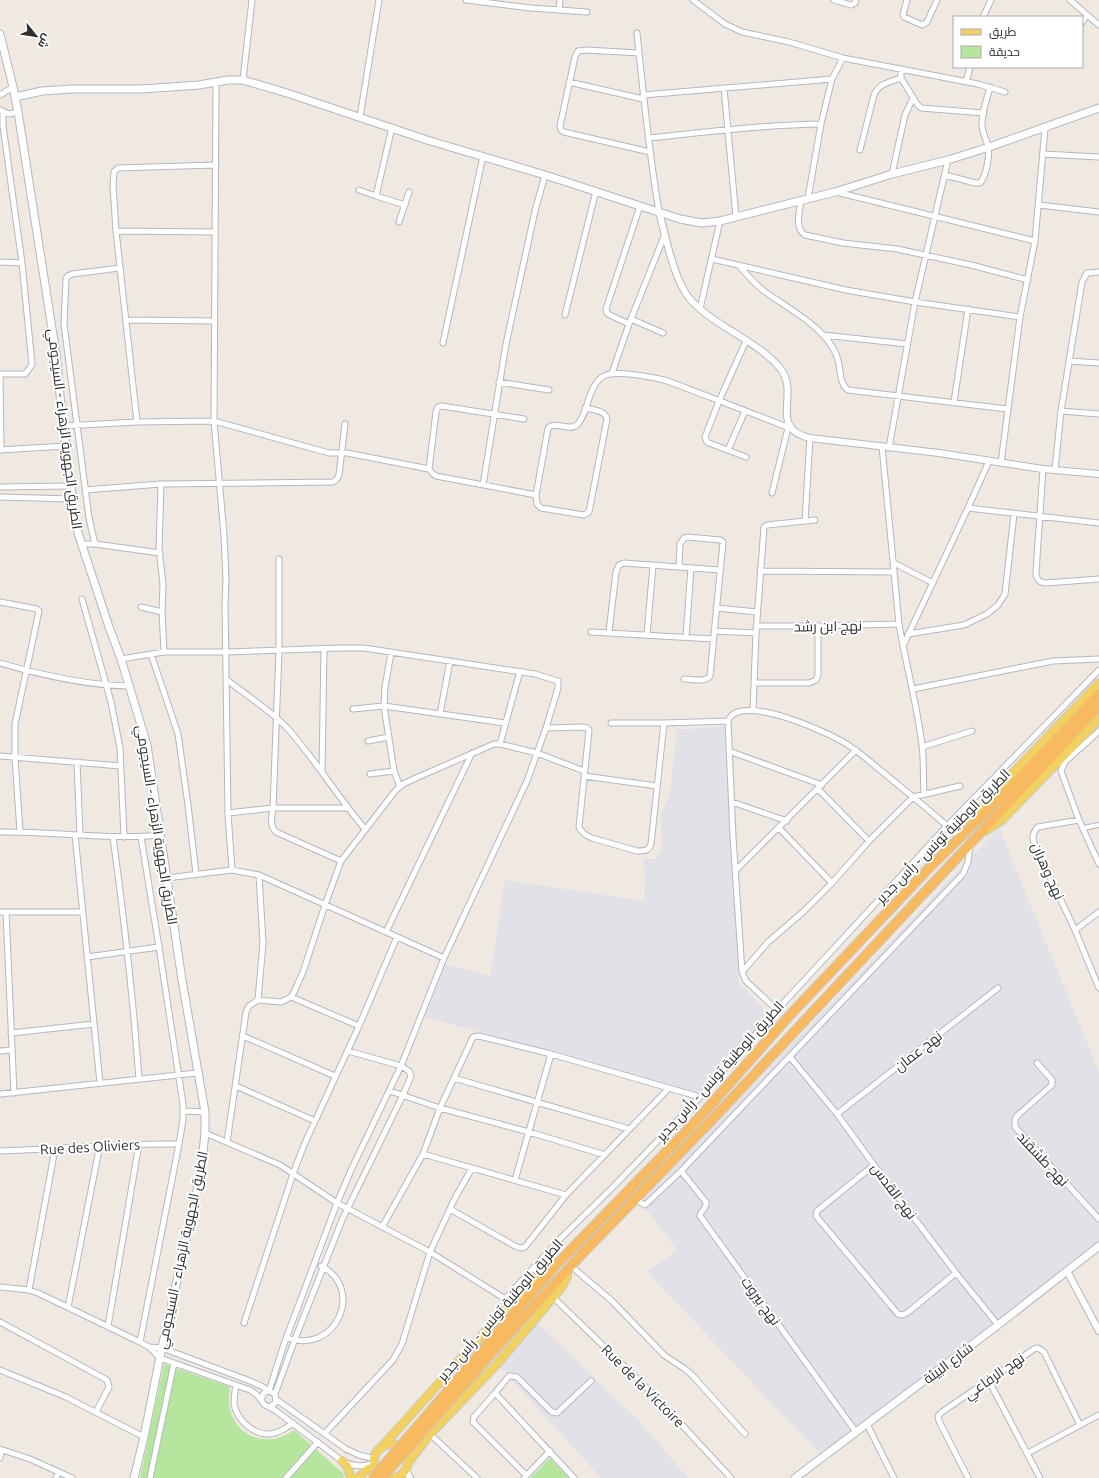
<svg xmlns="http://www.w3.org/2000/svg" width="1099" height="1478" viewBox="0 0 1099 1478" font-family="Ubuntu,Cairo,sans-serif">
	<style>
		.industrial { fill: #e3e1e8 }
		.green { fill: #b6e59e }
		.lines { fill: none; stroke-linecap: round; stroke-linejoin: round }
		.pedestrian-casing { stroke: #b4b7c1; stroke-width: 6 }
		.minor-casing { stroke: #b4b7c1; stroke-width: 7 }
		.tertiary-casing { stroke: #b4b7c1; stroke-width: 8 }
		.secondary-casing { stroke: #b4b7c1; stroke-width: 9 }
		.primary-casing { stroke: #c9c9c9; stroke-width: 10 }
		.trunk-casing { stroke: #c9c9c9; stroke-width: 11 }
		.pedestrian { stroke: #fff; stroke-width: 4 }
		.minor { stroke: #fff; stroke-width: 5 }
		.tertiary { stroke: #fff; stroke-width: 6 }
		.secondary { stroke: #fff; stroke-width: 7 }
		.primary { stroke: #f2d163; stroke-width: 8 }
		.trunk { stroke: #f8ba60; stroke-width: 9 }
		.trunk-bridge-casing { stroke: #c9c9c9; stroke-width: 11; stroke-linecap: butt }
		.trunk-bridge { stroke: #f8ba60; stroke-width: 9 }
		.labels { text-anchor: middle; stroke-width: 4; stroke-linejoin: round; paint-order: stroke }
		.street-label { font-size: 14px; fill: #2e2e2e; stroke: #fff }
	</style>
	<rect width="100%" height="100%" fill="#efe9e1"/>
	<path class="industrial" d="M727,726L739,983L763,1007L764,1024L698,1093L422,1016L445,964L490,976L505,880L645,901L644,858L656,859L662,850L661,813L670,795L677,730Z
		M999,828L1099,1072V1251L825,1459L647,1272L677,1250L641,1202Z
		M536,1322L641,1423L688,1478H601L499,1366Z"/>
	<path class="green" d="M164,1364L230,1387C221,1427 260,1455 294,1430L344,1474L343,1478H140Z
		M550,1458L569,1478H530Z"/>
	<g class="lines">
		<defs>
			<path id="pedestrian" d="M1083,828L1099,825"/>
			<path id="minor" d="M466,0L531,8L587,12
				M693,0L725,24L742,32L789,42L843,58L978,84L1005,92
				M834,0L851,5L855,3L856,0
				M907,0L903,14L904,17L922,25L927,22L937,0
				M1070,0L1099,25
				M559,9L560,0
				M983,17L991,0
				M1082,23L1087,15
				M637,33C643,93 649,153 659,212
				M639,53L586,50L578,51L575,57L560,126L561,130L564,132L650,152
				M901,69V78L917,104L921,108L984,113
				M243,80L252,0
				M216,82L214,421L224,535L226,580L225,603L228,813L232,870
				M569,82L643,99
				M966,82L970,67
				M724,88L736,217
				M0,95L13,87
				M643,95L832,79
				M0,110L9,114L18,112
				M360,117L379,0
				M392,127L376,196L405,205
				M648,138C706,132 763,125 821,124
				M860,150L874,95C879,83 890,82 901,78
				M1043,154L1099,157
				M892,174L905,115L913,98
				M945,175L975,183H980C986,177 990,155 988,147C987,139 981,132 982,123C982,111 987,99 990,87
				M359,190L376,196
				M836,192L1035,241
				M808,198L821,124L832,79L843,58
				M801,200C800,210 794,228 805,235L843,243L897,249L971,265L1028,280
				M1039,205L1099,212
				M399,222L409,192
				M116,231L215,232
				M712,259L846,290L915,302L1020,317
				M0,262L22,263
				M740,267C747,275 755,284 764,291C786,307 812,320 829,342C834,349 838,357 839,365C841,374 840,384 848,390L1007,409
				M700,309L720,221
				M565,315L596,191
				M631,319L663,333
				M126,320L214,321
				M629,324L610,315L607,313L606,309L640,206
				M823,335L907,344
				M443,343L483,156
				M1069,361L1099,363
				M612,373L629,324L665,234
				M0,374H25L29,369L32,364L22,263L3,126V112
				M0,374L1,450
				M499,382L549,390
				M954,402L968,309
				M585,408C593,410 605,410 607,419L589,512L584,515L541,508L537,504L536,495L548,428C556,420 569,432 577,425C588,415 587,388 602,377C613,369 651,377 664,380C680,385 695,392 710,397C737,408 765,418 792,429
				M1061,411L1099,414
				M524,419L442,406L438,407L436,412L429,469L433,474L436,476L536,495
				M137,422L116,231L113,185L114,172L118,168L216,165
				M63,426L137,422L214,421L329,453H347L429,469
				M882,446L899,624C906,665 917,704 922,745C924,761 923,778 924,794
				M889,448L915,302L948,160
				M0,450L66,446
				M728,450L745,411
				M746,457L709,443L707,442L705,437L719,401L746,341
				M1001,463L1020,317L1035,241L1045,128
				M1043,469L1036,573C1036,579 1040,583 1046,583L1099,579
				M1055,470L1061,411L1082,282L1087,273L1099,272
				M161,484L159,549L163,584L162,612
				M483,485L506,344L535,211L545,175
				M0,487L71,486
				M85,490L161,484L333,482L337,479L339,475L345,424
				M772,493L788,428
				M0,497L72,499
				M968,508L1099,523
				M805,521L810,438
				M82,544H95L160,553
				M95,544L89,518L64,324L66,279L68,276L72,274L120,268
				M279,559V651L273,808C272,817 269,825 276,832L341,861
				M894,563L933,583
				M679,567L680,544L684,538L688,537L720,540L723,542L710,676C705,683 692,679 684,679
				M760,571L894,572
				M82,599L111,702L120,748L124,837
				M0,602L37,609L39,611L15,724V758L20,831
				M141,607L162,612L164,652
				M716,608L757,612
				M756,626H818L899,624
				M714,631L756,633
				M591,632L713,639
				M609,632L616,572L619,565L624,563L720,570
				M908,634L964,625L987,614L998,605L1005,594L1014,514
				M647,635L653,565
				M686,637L691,568
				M903,646L968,508L989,461
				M391,653L385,687L384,706L394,771L400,787
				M151,654L178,734L188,805L196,874
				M121,659L164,652H226L339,648H364L535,674L558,681V688L546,728L527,781L444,958L401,1066L348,1051
				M0,663C41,675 85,685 128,686
				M227,680C246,695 273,712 289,730C316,761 338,797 365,829
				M754,683H809L816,680L818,675V626
				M913,689L1053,661L1099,659
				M353,709L384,706L505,723
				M753,710L756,633L764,527L767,525L815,520
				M440,714L450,661
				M728,721L733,837L742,972L746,981L777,1010
				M611,723H664L728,721C739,691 834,734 851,747C863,755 874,765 885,774C910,794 935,815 960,837
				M546,728L583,727L587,728L589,730L579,827C582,833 586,836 592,838L637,851C644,851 649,851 651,844L664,723
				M1099,731L1065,762L1061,771L1079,820L1099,864
				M368,741L389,737
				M500,744L520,671
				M922,747L972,731
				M729,751L822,785
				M0,756L121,766
				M77,762L80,835
				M322,772L324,649
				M370,774L394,771
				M584,776L657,786
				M818,789L869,841
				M732,802L787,821
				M228,813L273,808H347
				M1079,820L1038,827C1033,832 1032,836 1034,843L1075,930L1099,988
				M779,828L832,883
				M0,832C53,831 106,840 160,835
				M75,835L100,1083
				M113,837C124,917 133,998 139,1079
				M141,837L159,947
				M735,871L856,750
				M259,875L263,943L258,1000L281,1002L291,997L294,992L303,972L325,905L341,861L396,790L403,784L416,778L494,744H500L537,753L584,771
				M167,878L232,870L259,875L444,958
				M0,912H82
				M6,912L14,1093
				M1075,930L1099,912
				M386,932L472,753
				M87,957L159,947L183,1104V1120L179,1144L140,1342
				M742,972L768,942L803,912L832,883L869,841L913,797L960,786
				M291,997L359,1026
				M11,1033L94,1024
				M243,1036L335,1076
				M0,1051L12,1050
				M790,1057L837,1114L874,1165L956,1273L998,1325
				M1037,1063L1052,1080V1085L1018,1115L1015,1119V1127L1099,1219
				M454,1078L629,1129
				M236,1086L315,1121
				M390,1091L440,1108L529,1132L605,1155
				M0,1094L197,1073
				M183,1111L205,1112
				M837,1114L998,988
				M205,1133L280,1165L337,1203L430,1252L507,1300
				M227,1142L246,1012L249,1006L258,1000
				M0,1151C60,1149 119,1143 179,1144
				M423,1154L566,1195
				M874,1165L817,1211L816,1216L898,1314L902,1315L907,1313L956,1273
				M681,1171L706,1202C707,1209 700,1211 700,1216L856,1432
				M515,1180L551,1054
				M634,1199L645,1205L681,1171L963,874L968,862L970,845
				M450,1209L515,1246L521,1248L525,1247L566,1195L669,1088
				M382,1227L423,1154L440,1108L473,1037L479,1036L551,1054L700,1097
				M571,1266L612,1301L664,1355L685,1369L692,1375L745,1434
				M0,1287L29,1290L38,1293L140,1342L149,1347L160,1358L250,1390L257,1395L261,1400
				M29,1290L55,1149
				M553,1297L657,1398L731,1478
				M505,1299L560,1239L614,1186L700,1097L777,1010L947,826L1099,670
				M68,1307L100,1145
				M0,1322L107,1380L109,1387L96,1412
				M244,1323L293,1174L304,1145L359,1026L397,937
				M108,1326L139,1144
				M287,1338C337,1355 365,1288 321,1266
				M149,1347L162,1348L250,1381L263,1387L268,1391
				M0,1370L66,1397L144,1437
				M988,1379L1040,1478
				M236,1385C235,1391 234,1398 234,1404C237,1420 253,1435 270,1434C279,1433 286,1428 293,1423
				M269,1391L284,1344L337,1203L352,1168L401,1066L409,1071L411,1076L403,1095L342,1220L295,1339L275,1394L276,1402L270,1407C263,1406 259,1400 264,1393L269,1391L275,1394
				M495,1393L509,1376L517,1377L552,1412L557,1413L591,1381
				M277,1400L346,1449L359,1455L375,1459
				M269,1407L275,1410L342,1461C353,1466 360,1467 372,1464
				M867,1424L894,1478
				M325,1433L393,1360L402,1344L430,1252L455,1198L472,1168
				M430,1434L477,1478
				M0,1449L30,1459L72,1478
				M1028,1453L1099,1415
				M0,1458L2,1450
				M526,1475L473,1422L474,1417L495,1393L574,1478
				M56,1478L58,1472
				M150,1478L174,1363
				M286,1478L318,1442
				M524,1478L550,1451
				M968,1478L939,1421L938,1416L942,1412L1034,1349L1038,1348L1044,1352L1080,1425"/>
			<path id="tertiary" d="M659,212C666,237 673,277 689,298C700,311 715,321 730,330C747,341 767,352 780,368C801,394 767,428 810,438L939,453L1043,469L1099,474
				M1067,1271L1099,1331
				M406,1470L410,1478
				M394,1478H395"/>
			<path id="secondary" d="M0,34L13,87L18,112L56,354L63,426L75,517L78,533L109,627L121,659L147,745L182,980L205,1112V1133L201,1172L161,1352L144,1437L134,1478
				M15,97L42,91L73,89H142L199,85L228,80H243L290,94L427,140L545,175L680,219L702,223L720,221L835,192L892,174L948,160L989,147L1099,108
				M795,1478L998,1325L1099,1246"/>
			<path id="primary" d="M972,821L992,795L1099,683
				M985,831L1002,820L1099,719
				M374 1461a17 17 0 1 1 34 0a17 17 0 1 1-34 0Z
				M380,1449L511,1303L537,1277L553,1266
				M342,1461L347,1466L351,1478
				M408,1463L430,1434L497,1364L561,1288L567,1277V1271
				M358,1478L368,1469L375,1467"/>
			<path id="trunk" d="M506,1323L557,1264L699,1118L789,1016L932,865L1009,789L1099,694
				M513,1329L580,1256L708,1124L1099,706"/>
		</defs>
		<use href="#pedestrian" class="pedestrian-casing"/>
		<use href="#minor" class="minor-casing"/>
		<use href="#tertiary" class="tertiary-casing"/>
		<use href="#secondary" class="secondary-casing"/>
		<use href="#primary" class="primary-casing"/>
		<use href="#trunk" class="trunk-casing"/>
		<use href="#pedestrian" class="pedestrian"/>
		<use href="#minor" class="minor"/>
		<use href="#tertiary" class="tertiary"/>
		<use href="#secondary" class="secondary"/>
		<use href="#primary" class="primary"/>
		<use href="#trunk" class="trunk"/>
		<defs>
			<path id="trunk-bridge" d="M373,1478L506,1323
				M382,1478L513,1329"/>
		</defs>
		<use href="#trunk-bridge" class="trunk-bridge-casing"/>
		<use href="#trunk-bridge" class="trunk-bridge"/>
	</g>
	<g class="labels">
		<g class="street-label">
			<text transform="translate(65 429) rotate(83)" y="5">الطريق الجهوية الزهراء - السيجومي</text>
			<text transform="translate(828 626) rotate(-1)" y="5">نهج ابن رشد</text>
			<text transform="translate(157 825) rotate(81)" y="5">الطريق الجهوية الزهراء - السيجومي</text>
			<text transform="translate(943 836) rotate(-45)" y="5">الطريق الوطنية تونس - رأس جدير</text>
			<text transform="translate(1048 871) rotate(66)" y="5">نهج وهران</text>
			<text transform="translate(918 1051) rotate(-38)" y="5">نهج عمان</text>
			<text transform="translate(720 1071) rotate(-48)" y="5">الطريق الوطنية تونس - رأس جدير</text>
			<text transform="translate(90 1147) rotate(-3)" y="5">Rue des Oliviers</text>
			<text transform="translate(1043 1159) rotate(47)" y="5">نهج طشقند</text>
			<text transform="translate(894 1191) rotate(53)" y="5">نهج القدس</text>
			<text transform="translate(182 1250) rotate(-78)" y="5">الطريق الجهوية الزهراء - السيجومي</text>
			<text transform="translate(761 1301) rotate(54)" y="5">نهج بيروت</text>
			<text transform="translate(500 1310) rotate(-49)" y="5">الطريق الوطنية تونس - رأس جدير</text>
			<text transform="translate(948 1363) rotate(-37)" y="5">شارع البيئة</text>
			<text transform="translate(994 1376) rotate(-35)" y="5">نهج الرفاعي</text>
			<text transform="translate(643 1386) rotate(45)" y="5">Rue de la Victoire</text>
		</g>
	</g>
	<rect x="953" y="16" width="130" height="52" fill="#ffffff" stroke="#ababab"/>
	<rect x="961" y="29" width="20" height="6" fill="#f2d163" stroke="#ababab"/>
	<text x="989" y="36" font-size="12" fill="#2e2e2e">طريق</text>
	<rect x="961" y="46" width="20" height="12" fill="#b6e59e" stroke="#ababab"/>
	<text x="989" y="56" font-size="12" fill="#2e2e2e">حديقة</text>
	<g transform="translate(36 36) rotate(120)" stroke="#ffffff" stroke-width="3" paint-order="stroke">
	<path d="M0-3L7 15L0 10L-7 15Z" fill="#2e2e2e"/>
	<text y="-6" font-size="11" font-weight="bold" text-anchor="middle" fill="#2e2e2e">ش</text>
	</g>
</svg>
